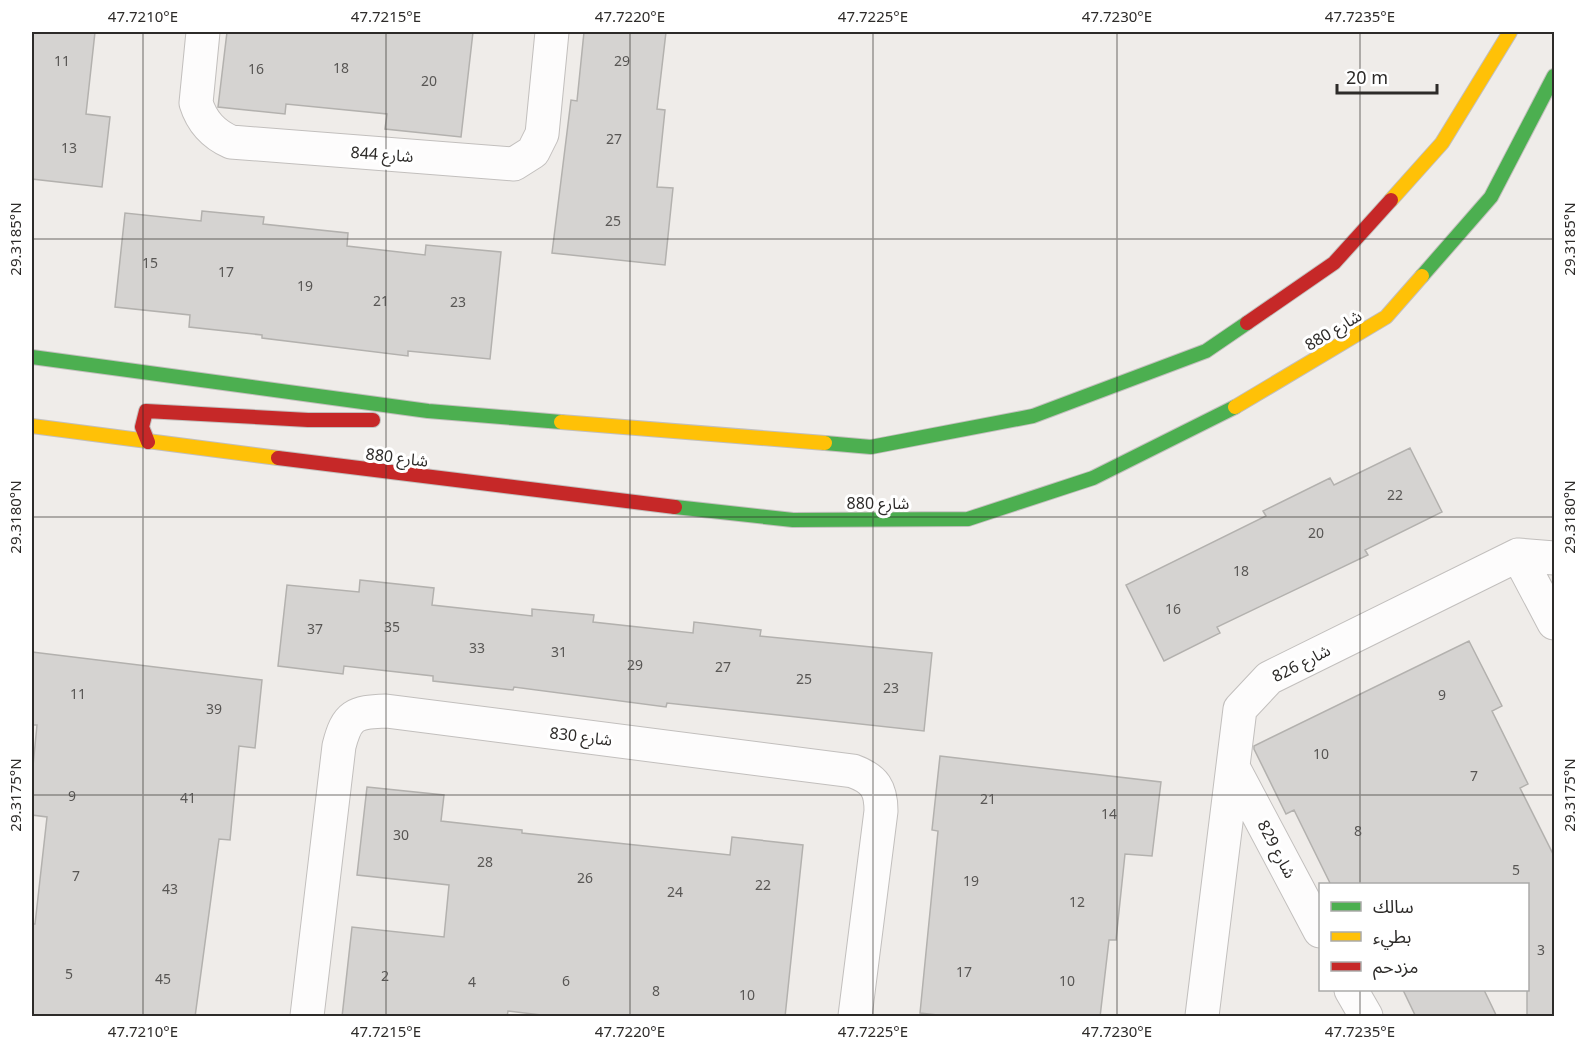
<svg xmlns="http://www.w3.org/2000/svg" width="1586" height="1048" viewBox="0 0 1586 1048" font-family="Georgia,'Noto Sans Arabic',serif">
	<style>
		.building { fill: #d5d3d1; stroke: #b3b1ae; stroke-width: 1.5 }
		.lines { fill: none; stroke-linecap: round; stroke-linejoin: round }
		.street-casing { stroke: #c2bfbd; stroke-width: 35 }
		.fast-casing { stroke: #c2bfbd; stroke-width: 16 }
		.slow-casing { stroke: #c2bfbd; stroke-width: 16 }
		.jam-casing { stroke: #c2bfbd; stroke-width: 16 }
		.street { stroke: #fdfcfc; stroke-width: 33 }
		.fast { stroke: #4caf50; stroke-width: 14 }
		.slow { stroke: #ffc107; stroke-width: 14 }
		.jam { stroke: #c62828; stroke-width: 14 }
		.ticks { fill: none; stroke: #2d2b29; stroke-width: 1.5; stroke-opacity: 0.45 }
		.labels { text-anchor: middle; stroke-width: 6; stroke-linejoin: round; paint-order: stroke }
		.number-label { font-size: 14px; fill: #585654 }
		.street-label { font-size: 16px; fill: #2d2b29; stroke: #fff }
		.neatline { fill: none; stroke: #2d2b29; stroke-width: 2 }
		.ticks-label { font-size: 15px; text-anchor: middle; fill: #2d2b29 }
	</style>
	<rect width="100%" height="100%" fill="#efece9"/>
	<path class="building" d="M32,32H95L86,114L110,117L102,187L32,179Z
		M227,32H473L461,137L385,129L387,114L286,104L285,114L218,107Z
		M584,32H666L657,109L665,110L657,187L673,188L665,265L552,253L571,100L577,101Z
		M202,211L264,217L263,224L348,233L347,246L425,255L426,245L501,252L490,359L408,351V356L262,338V335L189,327L190,315L115,307L125,213L201,221Z
		M1410,448L1442,512L1365,550L1368,555L1217,627L1220,633L1164,661L1126,585L1266,516L1263,511L1330,478L1334,485Z
		M360,580L434,588L432,605L532,616V609L594,615L593,622L693,633L694,622L761,630L760,636L932,653L924,731L667,703L666,707L514,687L513,690L433,681V676L344,666L343,674L278,666L287,585L359,592Z
		M1469,641L1502,706L1492,711L1528,784L1520,788L1554,856V1017H1527V885H1331L1294,810L1286,814L1254,749V746Z
		M32,652L262,680L255,748L239,746L230,840L219,839L195,1017H32V924H35L47,817L32,815V776L37,725H32Z
		M940,756L1161,782L1152,856L1125,854L1116,940H1109L1100,1017H955L920,1013L938,831L932,830Z
		M367,787L444,795L441,821L522,830V833L730,855L732,837L803,845L785,1017H558L508,1011L507,1017H342L352,927L444,937L449,885L357,875Z
		M1403,990H1484L1497,1017H1416Z"/>
	<g class="lines">
		<defs>
			<path id="street" d="M203,32L196,103C202,122 213,134 231,142L514,164L533,152L542,134L552,32
				M1518,555L1554,623
				M1233,767L1320,931
				M1351,990L1366,1016
				M307,1016L339,746C347,715 354,712 386,711L853,771C875,779 881,789 881,811L855,1016
				M1202,1016L1240,709L1269,678L1518,555L1554,558"/>
			<path id="fast" d="M1422,276L1491,197L1554,76
				M32,357L428,411L561,422
				M825,443L871,447L1033,416L1206,351L1247,323
				M675,507L793,520L968,519L1093,478L1235,407"/>
			<path id="slow" d="M1391,200L1442,143L1510,32
				M1235,407L1386,317L1422,276
				M561,422L825,443
				M32,426L278,458"/>
			<path id="jam" d="M1247,323L1334,263L1391,200
				M148,442L142,427L146,411L308,420H373
				M278,458L675,507"/>
		</defs>
		<use href="#street" class="street-casing"/>
		<use href="#fast" class="fast-casing"/>
		<use href="#slow" class="slow-casing"/>
		<use href="#jam" class="jam-casing"/>
		<use href="#street" class="street"/>
		<use href="#fast" class="fast"/>
		<use href="#slow" class="slow"/>
		<use href="#jam" class="jam"/>
	</g>
	<path class="ticks" d="M143,32V1016M386,32V1016M630,32V1016M873,32V1016M1117,32V1016M1360,32V884M32,239H1554M32,517H1554M32,795H1554M1360,990V1016"/>
	<g class="labels">
		<g class="number-label">
			<text x="62" y="66">11</text>
			<text x="622" y="66">29</text>
			<text x="341" y="73">18</text>
			<text x="256" y="74">16</text>
			<text x="429" y="86">20</text>
			<text x="614" y="144">27</text>
			<text x="69" y="153">13</text>
			<text x="613" y="226">25</text>
			<text x="150" y="268">15</text>
			<text x="226" y="277">17</text>
			<text x="305" y="291">19</text>
			<text x="381" y="306">21</text>
			<text x="458" y="307">23</text>
			<text x="1395" y="500">22</text>
			<text x="1316" y="538">20</text>
			<text x="1241" y="576">18</text>
			<text x="1173" y="614">16</text>
			<text x="392" y="632">35</text>
			<text x="315" y="634">37</text>
			<text x="477" y="653">33</text>
			<text x="559" y="657">31</text>
			<text x="635" y="670">29</text>
			<text x="723" y="672">27</text>
			<text x="804" y="684">25</text>
			<text x="891" y="693">23</text>
			<text x="78" y="699">11</text>
			<text x="1442" y="700">9</text>
			<text x="214" y="714">39</text>
			<text x="1321" y="759">10</text>
			<text x="1474" y="781">7</text>
			<text x="72" y="801">9</text>
			<text x="188" y="803">41</text>
			<text x="988" y="804">21</text>
			<text x="1109" y="819">14</text>
			<text x="1358" y="836">8</text>
			<text x="401" y="840">30</text>
			<text x="485" y="867">28</text>
			<text x="1516" y="875">5</text>
			<text x="76" y="881">7</text>
			<text x="585" y="883">26</text>
			<text x="971" y="886">19</text>
			<text x="763" y="890">22</text>
			<text x="170" y="894">43</text>
			<text x="675" y="897">24</text>
			<text x="1077" y="907">12</text>
			<text x="1541" y="955">3</text>
			<text x="964" y="977">17</text>
			<text x="69" y="979">5</text>
			<text x="385" y="981">2</text>
			<text x="163" y="984">45</text>
			<text x="566" y="986">6</text>
			<text x="1067" y="986">10</text>
			<text x="472" y="987">4</text>
			<text x="656" y="996">8</text>
			<text x="747" y="1000">10</text>
		</g>
		<g class="street-label">
			<text transform="translate(382 154) rotate(4)" y="6">شارع 844</text>
			<text transform="translate(1333 330) rotate(-31)" y="6">شارع 880</text>
			<text transform="translate(397 457) rotate(7)" y="6">شارع 880</text>
			<text x="878" y="509">شارع 880</text>
			<text transform="translate(1301 663) rotate(-27)" y="6">شارع 826</text>
			<text transform="translate(581 736) rotate(7)" y="6">شارع 830</text>
			<text transform="translate(1277 849) rotate(62)" y="6">شارع 829</text>
		</g>
	</g>
	<rect width="1586" height="1048" fill="none" stroke="#ffffff" stroke-width="66"/>
	<rect x="1319" y="883" width="210" height="108" fill="#ffffff" stroke="#abaaa9" stroke-width="1.5"/>
	<rect x="1331" y="902" width="30" height="9" fill="#4caf50" stroke="#abaaa9" stroke-width="1.5"/>
	<text x="1373" y="913" font-size="18" fill="#2d2b29">سالك</text>
	<rect x="1331" y="932" width="30" height="9" fill="#ffc107" stroke="#abaaa9" stroke-width="1.5"/>
	<text x="1373" y="943" font-size="18" fill="#2d2b29">بطيء</text>
	<rect x="1331" y="962" width="30" height="9" fill="#c62828" stroke="#abaaa9" stroke-width="1.5"/>
	<text x="1373" y="973" font-size="18" fill="#2d2b29">مزدحم</text>
	<path d="M1337 84v9h100v-9" fill="none" stroke="#2d2b29" stroke-width="3"/>
	<text x="1346" y="84" font-size="18" fill="#2d2b29" stroke="#ffffff" stroke-width="4.5" paint-order="stroke">20 m</text>
	<rect x="33" y="33" width="1520" height="982" class="neatline"/>
	<g class="ticks-label">
		<text x="143" y="22">47.7210°E</text>
		<text x="386" y="22">47.7215°E</text>
		<text x="630" y="22">47.7220°E</text>
		<text x="873" y="22">47.7225°E</text>
		<text x="1117" y="22">47.7230°E</text>
		<text x="1360" y="22">47.7235°E</text>
		<text transform="translate(16 239) rotate(-90)" y="5">29.3185°N</text>
		<text transform="translate(1570 239) rotate(-90)" y="5">29.3185°N</text>
		<text transform="translate(16 517) rotate(-90)" y="5">29.3180°N</text>
		<text transform="translate(1570 517) rotate(-90)" y="5">29.3180°N</text>
		<text transform="translate(16 795) rotate(-90)" y="5">29.3175°N</text>
		<text transform="translate(1570 795) rotate(-90)" y="5">29.3175°N</text>
		<text x="143" y="1037">47.7210°E</text>
		<text x="386" y="1037">47.7215°E</text>
		<text x="630" y="1037">47.7220°E</text>
		<text x="873" y="1037">47.7225°E</text>
		<text x="1117" y="1037">47.7230°E</text>
		<text x="1360" y="1037">47.7235°E</text>
	</g>
</svg>
